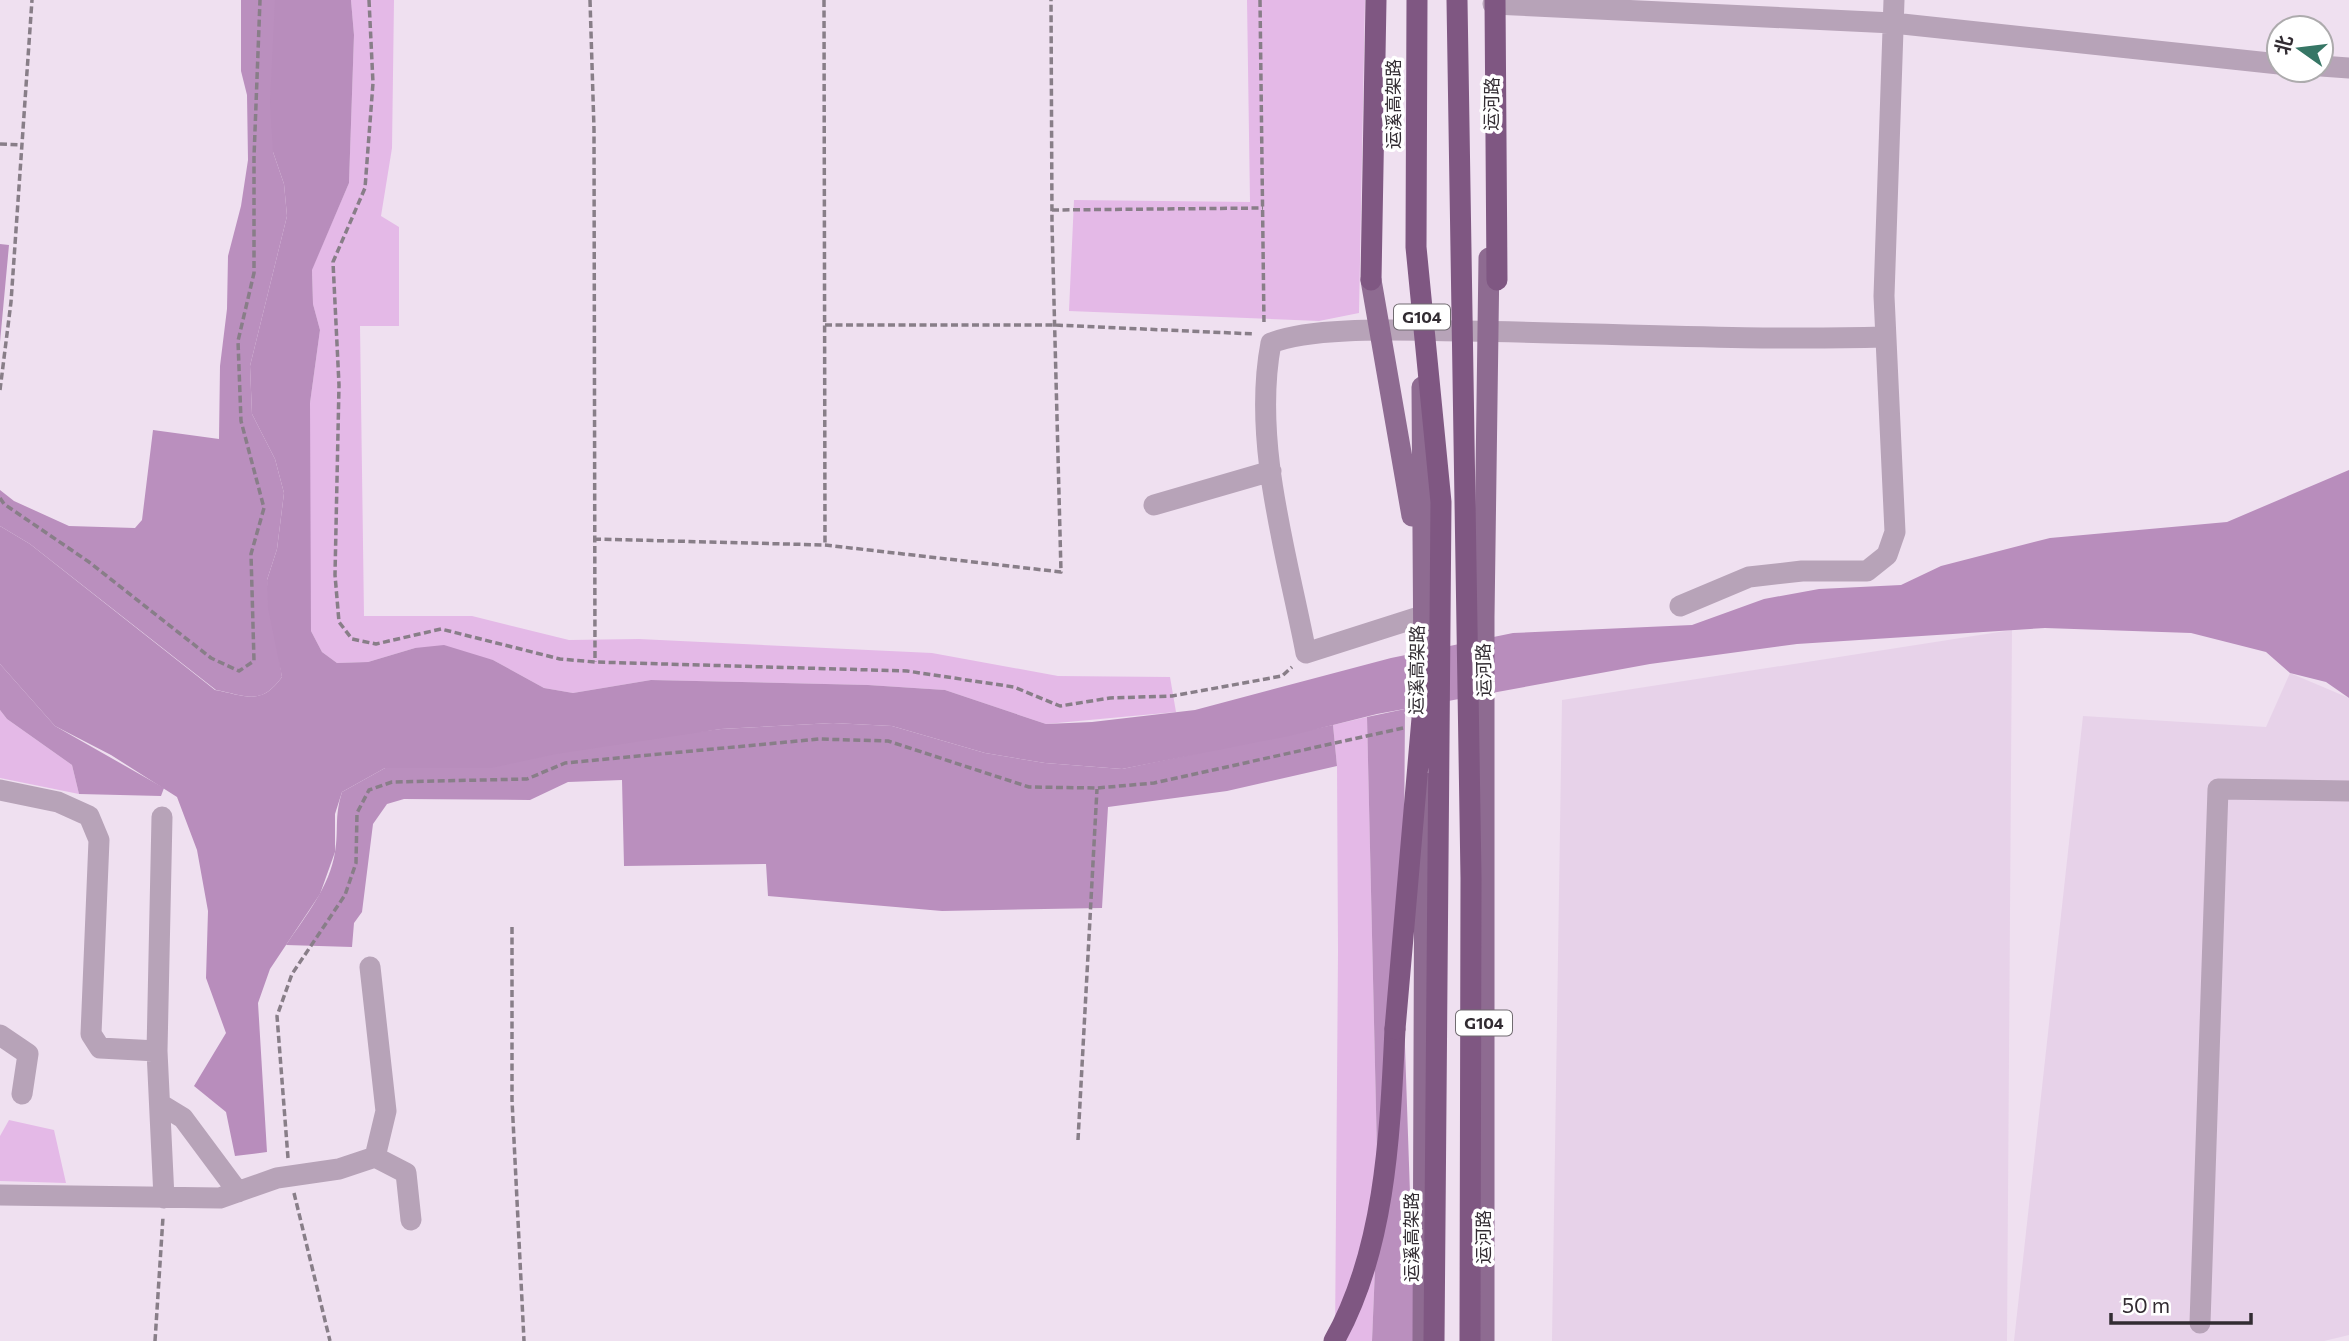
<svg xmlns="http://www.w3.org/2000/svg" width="2349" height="1341" viewBox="0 0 2349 1341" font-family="Commissioner,'Noto Sans SC',sans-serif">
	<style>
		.built { fill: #e7d2e9 }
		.green { fill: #e4b9e7 }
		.forest { fill: #ba8fbe }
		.water { fill: #b88dbc }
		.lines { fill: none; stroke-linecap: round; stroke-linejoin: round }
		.path { stroke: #887e88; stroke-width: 3.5; stroke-dasharray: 7 3.5; stroke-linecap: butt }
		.minor { stroke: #b7a3b8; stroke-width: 21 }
		.major { stroke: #8e6b91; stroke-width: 21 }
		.highway { stroke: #7f5782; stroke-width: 21 }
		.highway-bridge { stroke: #7f5782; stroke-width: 21 }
		.labels { text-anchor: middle; stroke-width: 7; stroke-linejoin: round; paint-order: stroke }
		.shield { fill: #fff; stroke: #706b70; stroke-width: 2 }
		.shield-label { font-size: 16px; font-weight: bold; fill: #322c32 }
		.street-label { font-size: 18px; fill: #322c32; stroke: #fff }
	</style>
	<rect width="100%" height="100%" fill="#efe0f0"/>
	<path class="built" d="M2012,630L2007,1341H1552L1562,700Z
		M2290,673L2349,698V1335L2324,1341H2014L2083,716L2266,727Z"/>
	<path class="green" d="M351,0H394L392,148L381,216L399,227V326H360L364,616H472L569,640L639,639L932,653L1058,676L1170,677L1176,712L1046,724L945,690L868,685L651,680L573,693L544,688L493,660L415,648L368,662L337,663L322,652L311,631L310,591V403L320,330L313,304L312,269L349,183L354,35Z
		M1247,0H1365L1359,313L1319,321L1069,311L1074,200L1250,202Z
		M0,710L7,719L72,765L79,794L0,778Z
		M1367,717L1378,1196L1372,1341H1335L1338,951L1337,766L1333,725Z
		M9,1120L54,1130L66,1183L0,1181V1136Z"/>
	<path class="forest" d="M241,0H275L276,4L273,152L284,184L287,216L250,366L252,414L275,459L284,493L277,549L267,580L282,677C261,706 247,696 216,690L30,544L0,526V490L14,501L69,526L135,528L142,520L153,430L219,439L220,366L227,309L228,256L241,206L248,160L247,95L241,71Z
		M0,244L9,245L0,342Z
		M0,664L55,726L164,788L161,796L79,794L72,765L7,719L0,710Z
		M1405,709L1403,988L1415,1341H1372L1378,1196L1367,717Z
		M833,723L892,726L985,753L1045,763L1122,769L1333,725L1337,766L1227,791L1108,807L1102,908L942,911L768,896L766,864L624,866L622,780L568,782L530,800L404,799L387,804L373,824L362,912L354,923L352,947L286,945C305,917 330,886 335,852C339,829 334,818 342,792L385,768L721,729Z"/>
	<path class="water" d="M275,0H351L354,35L349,183L312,270L313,304L320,330L310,403L311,631L322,652L337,663L368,662L415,648L444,645L493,660L544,688L573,693L651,680L868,685L945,690L1046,724L1092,722L1195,710L1391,658L1513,633L1692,625L1764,599L1819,589L1901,585L1941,566L2050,538L2227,522L2349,470V698L2326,682L2290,673L2266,652L2191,633L2045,628L1797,644L1650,664L1377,714L1289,736L1122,769L1045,763L985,753L892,726L833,723L721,729L556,754L491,768H385L342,792L335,814V852L320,894L270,969L258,1003L267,1152L235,1156L226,1112L194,1086L226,1033L206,978L208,911L197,850L177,797L111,755L55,726L0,664V526L30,544L215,690C247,696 261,706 282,677L268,608L267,580L277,549L284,493L275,459L252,414L250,366L287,216L284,184L273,152L270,102Z"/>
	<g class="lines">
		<path class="path" d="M369,0L373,83L365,188L333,262L339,385L335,575L339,622L352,639L376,644L441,629L560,659L595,662L907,671L1014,687L1060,706L1110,698L1172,696L1282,676L1292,667
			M590,0L594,129L595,662
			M824,0L825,545
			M1260,0L1264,325
			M0,144L22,145
			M1052,210L1263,208
			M825,325H1054L1255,334
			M0,390L11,302L32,0
			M0,498L4,504L89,562L211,658L239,671L254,661L251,554L264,508L241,421L238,341L254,273V157L260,0
			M594,539L825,545L1061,572L1052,224L1051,0
			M512,927V1100L524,1341
			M1078,1140L1097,789
			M288,1158L277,1016L292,974L345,895L356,863L357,813L369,790L392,782L527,779L565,763L819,739L888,741L1029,787L1097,788L1154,783L1403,728
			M294,1193L330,1341
			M155,1341L163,1217"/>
		<path class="minor" d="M1493,4L1893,23L2279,64
			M2321,66L2349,68
			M1154,505L1271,471
			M1680,606L1749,577L1802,571H1867L1887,555L1895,532L1884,296L1894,0
			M1422,616L1306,653C1287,554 1252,442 1271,343C1316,325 1414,331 1466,331C1605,333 1745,341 1884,337
			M0,790L58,802L89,816L99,840L91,1034L100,1048L157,1051
			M162,817L157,1051L164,1198
			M0,1035L28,1054L22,1094
			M160,1104L183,1118L238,1192
			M375,1157L406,1173L411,1220
			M0,1195L220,1198L277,1178L339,1169L375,1157L386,1111L370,967
			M2200,1323L2218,789L2349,791"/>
		<path class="major" d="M1371,280L1412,516
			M1422,387L1424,680
			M1423,1341L1425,783
			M1484,1341V617L1489,258"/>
		<path class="highway" d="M1371,280L1376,0
			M1334,1341C1386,1249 1390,1131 1395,1029"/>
		<path class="highway-bridge" d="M1417,0L1416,247L1441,502L1434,1341
			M1457,0L1471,878L1470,1341
			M1495,0L1497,280
			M1395,1029L1427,661"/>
	</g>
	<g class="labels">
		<g class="shield">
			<rect x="1394" y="304.5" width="56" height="25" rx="5"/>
			<rect x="1456" y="1010.5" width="56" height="25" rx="5"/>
		</g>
		<g class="shield-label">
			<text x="1422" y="323">G104</text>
			<text x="1484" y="1029">G104</text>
		</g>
		<g class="street-label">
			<text transform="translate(1394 104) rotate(-90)" y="6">运溪高架路</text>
			<text transform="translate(1492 104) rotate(-89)" y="6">运河路</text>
			<text transform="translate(1417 670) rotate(-89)" y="6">运溪高架路</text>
			<text transform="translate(1484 670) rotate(-91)" y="6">运河路</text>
			<text transform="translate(1412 1237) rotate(-90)" y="6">运溪高架路</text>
			<text transform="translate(1484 1237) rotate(-90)" y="6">运河路</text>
		</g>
	</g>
	<g transform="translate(2300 49) rotate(284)"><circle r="33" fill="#ffffff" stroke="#adabad" stroke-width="2"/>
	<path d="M0-5L12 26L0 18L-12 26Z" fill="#367665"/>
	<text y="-10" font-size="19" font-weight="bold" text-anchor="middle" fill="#322c32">北</text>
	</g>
	<path d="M2111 1313v10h140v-10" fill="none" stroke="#322c32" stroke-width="3.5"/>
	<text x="2122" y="1313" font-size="21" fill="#322c32" stroke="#ffffff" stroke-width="5" paint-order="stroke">50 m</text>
</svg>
